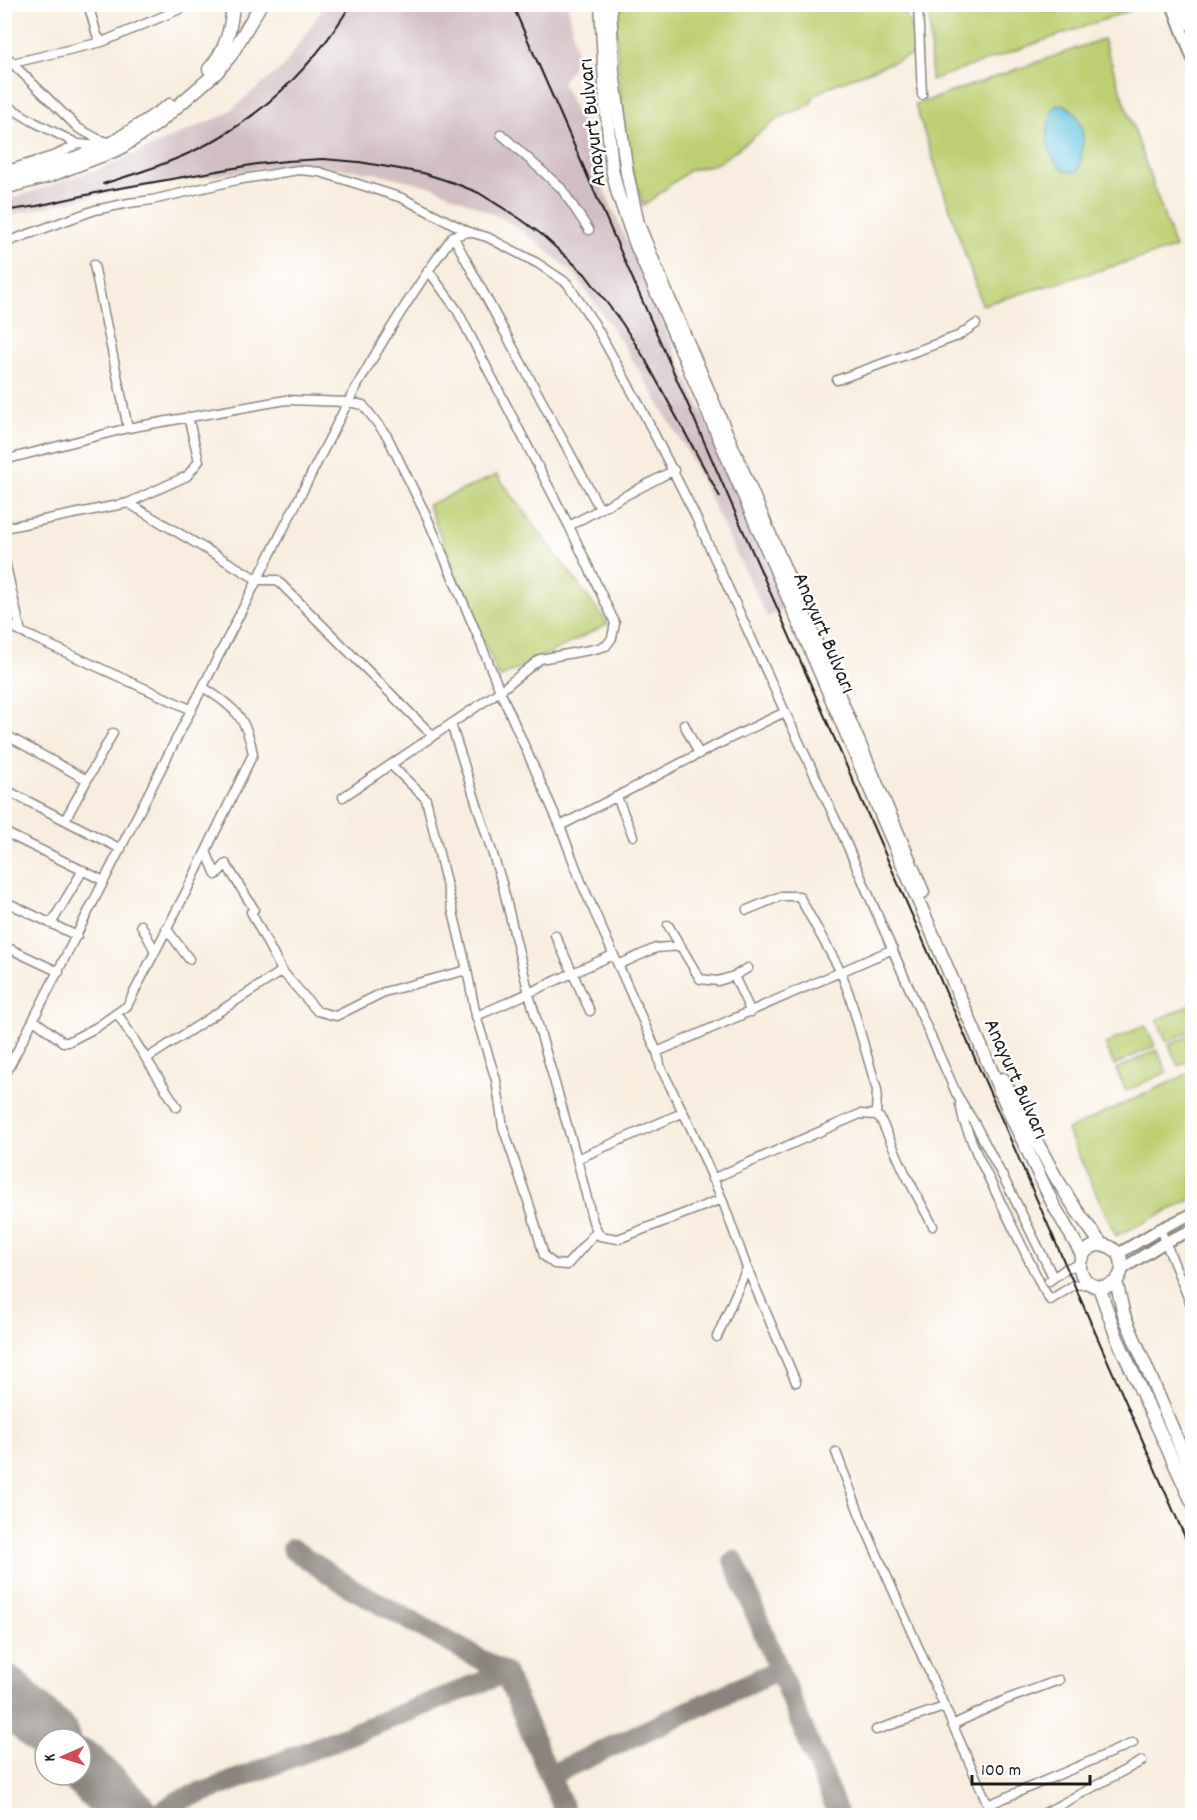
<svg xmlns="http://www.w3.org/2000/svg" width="1197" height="1820" viewBox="0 0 1197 1820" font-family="Dekko,sans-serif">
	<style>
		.industrial { fill: #d2bec2 }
		.green { fill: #bdcf72; stroke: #6c7647; stroke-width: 1.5 }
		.water { fill: #60c3de; stroke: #3e707d; stroke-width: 1.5 }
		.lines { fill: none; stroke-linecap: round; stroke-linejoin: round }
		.taxiway { stroke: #8a847d; stroke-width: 21 }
		.runway { stroke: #8a847d; stroke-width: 54 }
		.minor-casing { stroke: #8a847d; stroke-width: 11 }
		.tertiary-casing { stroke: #8a847d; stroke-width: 14 }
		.secondary-casing { stroke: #8a847d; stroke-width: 15 }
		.trunk-casing { stroke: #8a847d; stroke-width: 16 }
		.minor { stroke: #fff; stroke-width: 8 }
		.tertiary { stroke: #fff; stroke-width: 10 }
		.secondary { stroke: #fff; stroke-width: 12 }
		.trunk { stroke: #fff; stroke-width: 14 }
		.rail { stroke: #1c1c1c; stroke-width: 2 }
		.labels { text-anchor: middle; stroke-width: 5; stroke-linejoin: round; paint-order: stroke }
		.street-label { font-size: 22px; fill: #1c1c1c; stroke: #fff }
	</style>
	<rect width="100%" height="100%" fill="#fff"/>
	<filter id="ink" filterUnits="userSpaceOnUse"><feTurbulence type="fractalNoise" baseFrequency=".0167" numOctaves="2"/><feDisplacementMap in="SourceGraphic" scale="12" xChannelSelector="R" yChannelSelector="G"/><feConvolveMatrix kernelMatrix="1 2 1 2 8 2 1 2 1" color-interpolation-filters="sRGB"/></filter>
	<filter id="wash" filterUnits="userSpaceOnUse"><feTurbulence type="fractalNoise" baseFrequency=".008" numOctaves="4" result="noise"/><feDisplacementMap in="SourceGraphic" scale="24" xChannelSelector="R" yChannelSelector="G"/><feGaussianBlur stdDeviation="1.35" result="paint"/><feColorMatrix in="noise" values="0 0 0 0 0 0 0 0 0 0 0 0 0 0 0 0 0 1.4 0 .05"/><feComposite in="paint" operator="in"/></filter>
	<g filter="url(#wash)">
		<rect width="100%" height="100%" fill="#f8edde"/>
		<path class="industrial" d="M325,5H568L576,52L572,68L562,83L577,115L596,145L587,151L788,608L767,617L686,449L625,347L576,276L536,241L504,219L434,187L380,174L312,164L251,170L111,192L5,216L4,201L105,167L226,114L284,66Z"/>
		<path class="green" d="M614,5H903L919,52L833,85L815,95L810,105L781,117L718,163L690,170L643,206L624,142Z
			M1146,5L931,80L930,5Z
			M1103,39L1175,248L982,305L915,105Z
			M497,475L608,624L499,678L428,505Z
			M1192,1004V1030L1167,1042L1157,1020Z
			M1145,1025L1155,1046L1114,1065L1105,1044Z
			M1192,1034V1060L1178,1066L1169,1045Z
			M1157,1050L1167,1072L1126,1091L1116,1069Z
			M1192,1072V1199L1116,1236L1067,1130Z"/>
		<path class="water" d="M1063,104C1081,113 1085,132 1082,151C1080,158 1081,164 1078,171C1072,173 1067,173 1061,168C1044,154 1045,125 1054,107Z"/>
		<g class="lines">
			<path class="taxiway" d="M292,1549L348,1586L505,1673L567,1816
				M734,1561L839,1816
				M550,1775L778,1670
				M155,1816L180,1800L215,1788L505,1673"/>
			<path class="runway" d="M4,1691L54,1739
				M81,1766L132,1816"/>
		</g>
	</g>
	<g filter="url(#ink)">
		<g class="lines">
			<defs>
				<path id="minor" d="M918,4L922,95
					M102,42L192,4
					M4,53L16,67L78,128L98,139L112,143
					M13,63L102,42L97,35L88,4
					M4,104L34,122L78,144L102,146
					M501,134L561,188L589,230
					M4,171L56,155L78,144
					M453,236L600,509L569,526
					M4,243L95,210L129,203L152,200L237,180L298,170L320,172L402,198L469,232
					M94,265L128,428
					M837,380L958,336L976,324
					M4,460L128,428L286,400L348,402L363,405L387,436L426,515L476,632L500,691L560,826L582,884L657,1052L661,1068L691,1128L722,1199L747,1268L796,1382
					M128,503L258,580H277L433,736L500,691L540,659L595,649L606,646L612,638L615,623L569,526L457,310L428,270
					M600,509L674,470
					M4,528L128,503L187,476L199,461L188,417
					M4,557L21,632
					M4,621L21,632L192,710
					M451,724L502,883L529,994L577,1159L593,1222L600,1236L618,1239L722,1199
					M684,724L699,754
					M4,734L87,780L65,820
					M391,765L426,799L467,970L476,1016L496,1080L503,1127L532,1213L544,1256L554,1264L567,1265L597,1231
					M87,780L113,733
					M4,789L121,849
					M343,797L433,736
					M617,797L633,836
					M560,826L710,748L785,712
					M4,832L104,881
					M206,851L216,875L226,864L254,909L251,912L282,971L317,1011L336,1016L384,992L467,970
					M4,901L77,936
					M747,910L781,896H799L841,972L850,997L877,1090L876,1115
					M51,924L83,870
					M141,925L155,951
					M668,925L700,979L718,981L734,976L751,1012
					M166,928L189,959
					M555,935L590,1011
					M4,946L59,972
					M618,965L656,948L681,946
					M734,976L748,968
					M117,1013L177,1107
					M476,1016C522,997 567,975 613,955
					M34,1020L63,1042H68L97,1027L127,1006L187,890L253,754C246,715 234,708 203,687
					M657,1052L893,949
					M146,1059L282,971
					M4,1077L348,402C380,344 414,289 453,236L469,232L487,237L537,263L567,283L594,323L640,406L693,511L785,712L841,831L903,974L957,1095L975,1124L1012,1194L1053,1277
					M960,1104L964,1122L977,1154L1042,1287L1050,1300L1074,1285L1091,1284
					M577,1159L682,1113
					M712,1179L860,1114L876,1115L880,1118L905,1173L933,1226
					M1160,1229L1192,1307
					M1049,1281L1067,1268L1080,1265
					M717,1337L747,1268
					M836,1452L861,1518L993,1816
					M952,1725L1005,1700L1059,1680
					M876,1730L944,1707
					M988,1805L1133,1743
					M1039,1816L1142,1761"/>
				<path id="tertiary" d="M1172,4L1192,57
					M1118,1254L1160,1229L1192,1214
					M1122,1269L1165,1242L1192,1230"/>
				<path id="secondary" d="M601,4L606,105L612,169L618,194L636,245L1011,1116L1054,1206L1083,1256
					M610,4L613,72L627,173L638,224L663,285L923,892
					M209,69C226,50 231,30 233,4
					M4,180L75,158L112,143L170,105
					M4,188L49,176L119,149L157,124L217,72L231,55L261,4
					M1003,1079L1055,1176L1075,1208L1102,1245
					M1080 1266a21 21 0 1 1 42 0a21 21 0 1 1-42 0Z
					M1116,1281L1124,1315L1192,1474
					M1099,1287L1117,1338L1192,1502"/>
				<path id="trunk" d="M1183,4L1192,24"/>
			</defs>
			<use href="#minor" class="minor-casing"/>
			<use href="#tertiary" class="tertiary-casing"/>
			<use href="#secondary" class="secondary-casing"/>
			<use href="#trunk" class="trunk-casing"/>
			<use href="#minor" class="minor"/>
			<use href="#tertiary" class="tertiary"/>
			<use href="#secondary" class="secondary"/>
			<use href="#trunk" class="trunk"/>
			<path class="rail" d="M512,4L1192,1553
				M103,184C124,177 146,171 168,162C245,133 309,75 351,4
				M11,210L37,206L109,190L257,164L287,161L323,159L359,162L423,173L454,183L479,193L519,218L541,234L585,274L622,323L645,359L720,497"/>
		</g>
	</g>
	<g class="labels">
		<g class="street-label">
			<text transform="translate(590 123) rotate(-96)" y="8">Anayurt Bulvarı</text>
			<text transform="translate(826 632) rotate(67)" y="8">Anayurt Bulvarı</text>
			<text transform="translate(1018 1078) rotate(66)" y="8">Anayurt Bulvarı</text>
		</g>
	</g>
	<rect width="1197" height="1820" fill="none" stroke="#fff" stroke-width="24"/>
	<g transform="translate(63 1757) rotate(267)"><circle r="28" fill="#ffffff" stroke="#a4a4a4" stroke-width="1.5"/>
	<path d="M0-4.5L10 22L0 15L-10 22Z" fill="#d1495b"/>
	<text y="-9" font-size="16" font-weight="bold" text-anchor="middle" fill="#1c1c1c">K</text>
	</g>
	<path d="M972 1775v9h118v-9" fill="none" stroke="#1c1c1c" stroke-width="3"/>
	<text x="981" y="1775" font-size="18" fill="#1c1c1c" stroke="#ffffff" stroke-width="4.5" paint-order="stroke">100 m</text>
</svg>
